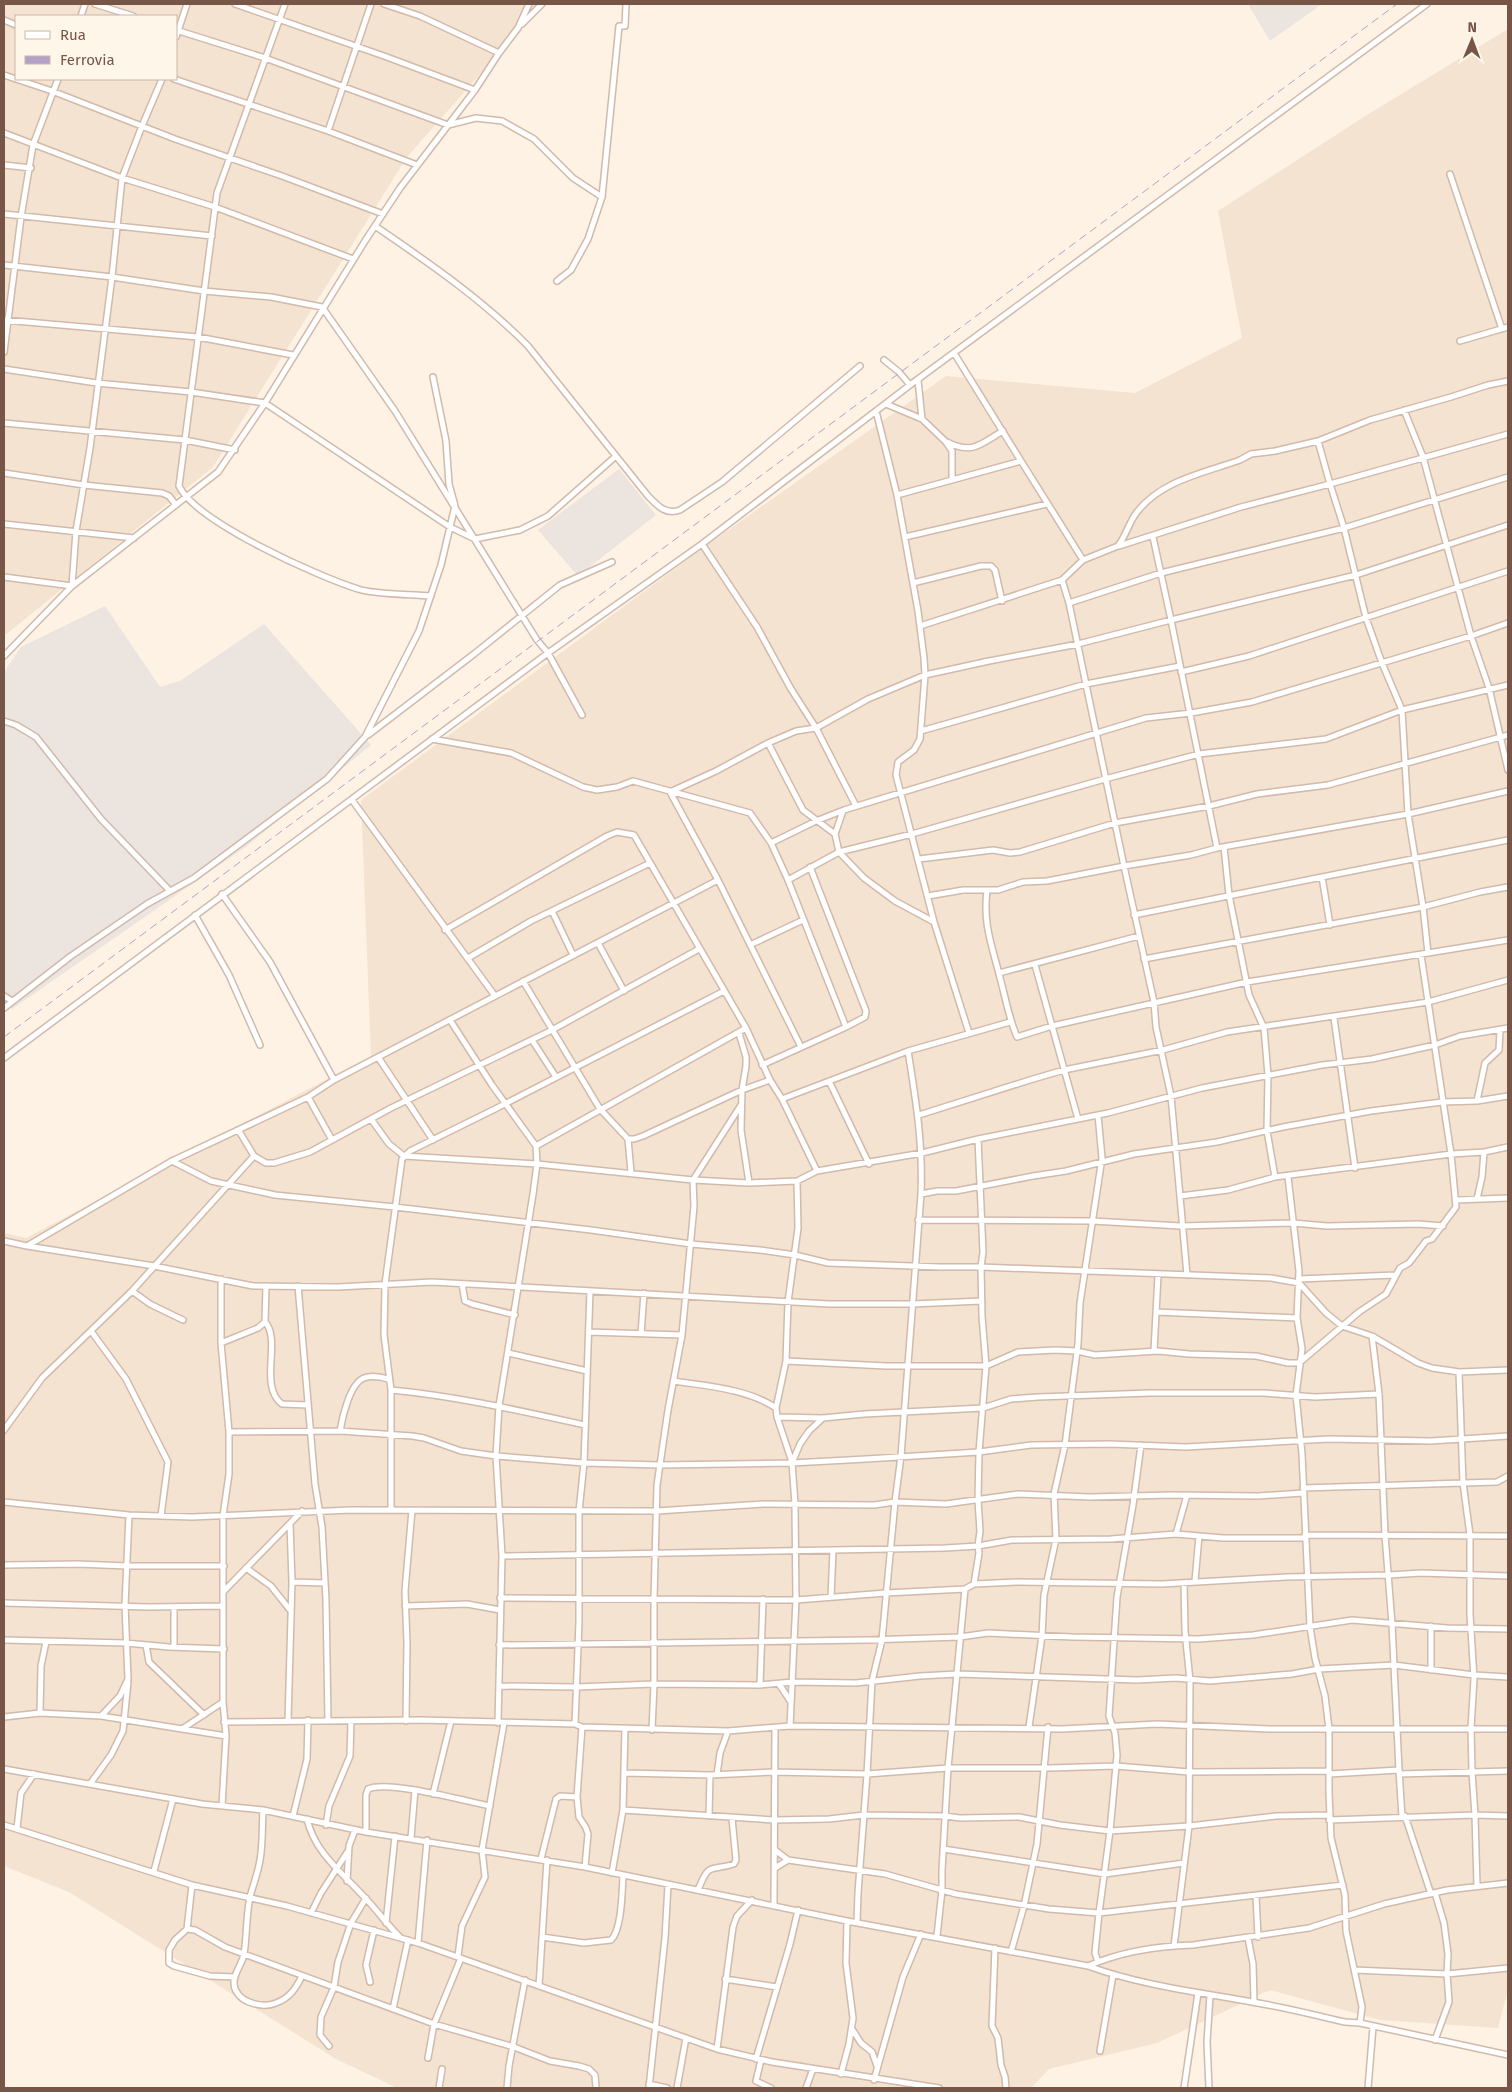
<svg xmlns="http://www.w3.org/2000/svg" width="1512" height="2092" viewBox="0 0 1512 2092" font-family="'Fira Sans',sans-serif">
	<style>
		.residential { fill: #f5e3d1; fill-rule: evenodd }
		.industrial { fill: #ece4de }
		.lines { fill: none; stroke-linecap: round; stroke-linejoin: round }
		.minor-casing { stroke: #d1baab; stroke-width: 8 }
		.minor { stroke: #fff; stroke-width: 5 }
		.rail { stroke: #b3a1c7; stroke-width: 1; stroke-dasharray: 8 5; stroke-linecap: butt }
	</style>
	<rect width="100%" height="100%" fill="#fdf2e3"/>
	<path class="residential" d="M4,4H542L407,157L213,467L4,636ZM16,16H176V79H16Z
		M1508,29V1989L1498,2028L1380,2020L1270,1990L1157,2043L1049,2069L1031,2088H397L336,2059L69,1892L4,1866V1233L26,1238L371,1056L361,800L710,543L946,376L1135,393L1242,338L1218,211L1367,115Z"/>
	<path class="industrial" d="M1248,4H1322L1270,41Z
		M619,469L656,515L578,576L538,530Z
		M105,606L160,687L180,681L264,624L371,745L247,846L12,1009L4,999V672L21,647Z"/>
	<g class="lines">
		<defs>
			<path id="minor" d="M95,4L133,16
				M235,4L384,56L475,90
				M285,4L217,193L179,486C196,522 319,577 358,589C376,595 411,594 431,596
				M384,4L420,16L499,53
				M81,16L85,4
				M4,20L16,25
				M522,24L542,4
				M176,30L265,58L448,125L476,118L502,121L534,139L573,178L602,197
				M176,37L187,4
				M4,75L52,91L175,139L282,176L383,214
				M174,79L328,131L417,165
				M328,131L371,4
				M4,133L122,178L215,207L353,259
				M4,165L31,168
				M1450,174L1502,329
				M4,214L212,236
				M375,226C429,263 482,299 528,346L648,496C658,506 665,515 680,510L722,482L860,366
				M4,265L112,277L204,291L271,297L322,307L395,411L537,640L548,653L582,715
				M557,281L571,270L588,239L602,197L619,26H625L626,4
				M4,320L198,337L293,355
				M1460,341L1508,327
				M4,352L21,217L33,145L58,79
				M954,353L1021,461
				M884,360L899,372L910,385
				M4,369L97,383L191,392L265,403L450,527L475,539L520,530L548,516L616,456
				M886,404L922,419
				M1404,410L1423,457L1471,636L1489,688L1508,770
				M876,411L897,495L918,611L924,658L925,675L920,739L914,750L898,762L896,775L934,922L969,1033
				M4,423L185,440L235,450
				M1508,434L1330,484L1344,528L1366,618L1382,663L1402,710L1408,814L1423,907L1480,892L1508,887
				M947,442C973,455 980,444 1003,431
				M4,473L84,485L162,493L169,496L176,505
				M952,480L1021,461L1083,560
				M897,495L952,480V451L946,442L922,419L918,380
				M4,524L134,538
				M905,537L1047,504
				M1153,537L1171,620L1356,575L1508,525
				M702,544L757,627L791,689L816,728L856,806
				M1119,546L1241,507L1330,484L1318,441
				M4,577L72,586L76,531L90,448L112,277L122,178L142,126L162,79
				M1062,580L1069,603L1124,866L1191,855L1217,848L1408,814L1508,791
				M913,583L981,566H991L995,570L1002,601
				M1069,603L1161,573L1344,528L1508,477
				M920,626L1062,580L1083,560L1118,546C1126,536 1129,522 1137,512C1162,480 1204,473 1240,460L1251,454L1275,451L1318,441L1370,420L1451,397L1488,385L1508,381
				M4,656L72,586L218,472L265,403L365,241L400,188L475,90L499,53L518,28L529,4
				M1181,672L1249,656L1508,571
				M4,721L16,725L36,737L101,819L169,890
				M921,731L1086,684L1180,666
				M368,735L474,654L560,585L612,562
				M432,739L511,753L583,787L597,790L617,787L633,781L750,813L771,843L788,880L846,1027L762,1065
				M768,743L803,810L835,834
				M670,792L716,771L768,743L796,731L816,728L868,699L925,675L989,661L1078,644L1171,620L1217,848
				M670,792L718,880L801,1047
				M352,800L495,996
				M843,811L835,834L839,852L864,878L895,901L934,922
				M771,843L816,821L844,810L1146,718L1191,713L1252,702L1471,636L1508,623
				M1224,847L1229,895L1249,995L1264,1028L1268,1075L1267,1131L1275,1177
				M919,859L993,850L1010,853L1020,852L1115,823L1209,806L1257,794L1328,785L1508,735
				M810,867L866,1011L865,1017L846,1027
				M1322,877L1508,840
				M788,880L839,852L912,834L1105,779L1199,754L1326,739L1402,710L1508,685
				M987,890C983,924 991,942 999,974C1005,995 1008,1016 1017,1037L1052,1026L1247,982L1428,953L1423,907L1144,959
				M222,894L270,962L334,1080
				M928,896L963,890H998L1023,882L1047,881L1124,866L1154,1002L1156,1027L1171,1096L1187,1275
				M552,911L573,955
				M195,915L229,975L260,1045
				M1134,915L1322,877L1330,925
				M445,930L607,836L617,832L634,835L746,1028L770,1080L782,1099L817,1171
				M598,943L624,991
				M750,945L803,920
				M1428,953L1508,940
				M468,958L531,921L650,863
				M1035,965L1078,1119
				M999,973L1139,936
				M523,981L600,1109L628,1139H634L643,1136L742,1090L770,1080
				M4,996L12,1001
				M4,1008L71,956L147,904L194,878L327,779L365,737L419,631L441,565L455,506L449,484L446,441L433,377
				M1334,1018L1355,1168
				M450,1020L492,1085L536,1146L537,1164L533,1194L499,1406L496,1456L502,1556L498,1723
				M739,1033L746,1057V1066L742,1090L741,1130L749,1183
				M532,1040L556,1077
				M378,1057L433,1140
				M4,1058L548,653L702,544L910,385L1427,4
				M829,1081L869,1164
				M308,1097L332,1140
				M782,1099L908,1051L1010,1022
				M1477,1101L1485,1063L1499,1050L1500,1030
				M919,1115L1033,1079L1064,1070L1163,1050L1227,1032L1428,1002L1508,980
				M371,1119L389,1144L404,1156L537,1164L693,1180L749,1183L797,1181L817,1171L922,1153L978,1139L1108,1113L1202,1088L1322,1065L1372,1059L1435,1045L1460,1036L1508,1028
				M239,1131L254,1156L266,1163H274L310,1152L391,1108L552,1030L699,949
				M628,1139L631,1172
				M536,1146L746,1028
				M172,1161L211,1181L275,1195L395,1207L591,1230L691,1244L760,1250L795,1255L828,1263L940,1267H981L1271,1278L1299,1283L1326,1313L1342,1326L1372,1336L1418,1363L1432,1368L1459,1372L1508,1370
				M1288,1177L1299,1271L1297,1318L1302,1349L1296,1395L1302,1454L1310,1627L1315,1658L1325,1696L1329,1729V1793L1331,1838L1345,1895L1346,1931L1362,2007L1360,2023
				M921,1194L937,1191H956L1033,1176L1066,1171L1134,1154L1217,1142L1283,1127L1371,1111L1442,1102L1477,1101L1508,1096
				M1180,1196L1228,1190L1275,1177L1451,1154L1484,1152L1508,1147
				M1477,1199L1482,1177L1484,1152
				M1456,1200L1508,1198
				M918,1220L1092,1221L1181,1226L1293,1223L1327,1226L1418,1224L1443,1226
				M4,1241L27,1246L172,1161L308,1097L334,1080L718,880
				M27,1246L154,1266L253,1286L338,1287L432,1282L829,1304H912L982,1301
				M221,1279V1343L229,1432V1474L223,1516V1702L226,1736L222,1806
				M1299,1279L1395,1275
				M462,1284L465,1301L472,1304L515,1315
				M298,1286L315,1484L322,1527L326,1600L328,1721
				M132,1291L150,1304L183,1320
				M1156,1312L1297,1318
				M265,1322C282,1340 258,1386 282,1404L308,1405
				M91,1331L126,1379L168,1462L161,1516
				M589,1332L682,1335
				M641,1334L644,1293
				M221,1343L258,1328L265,1322L266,1286
				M1154,1351L1158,1275
				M508,1353L587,1371
				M786,1361L886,1366H986L1018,1352L1055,1350L1077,1351L1095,1355L1158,1351L1189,1354L1256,1356L1288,1363H1299L1359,1312L1386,1294L1400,1268L1409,1263L1426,1241L1432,1239L1456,1207L1451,1154L1421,955
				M1459,1372L1463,1483L1497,1482L1508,1476
				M674,1381C707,1386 748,1389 776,1408L777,1417L792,1462
				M391,1390C456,1396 521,1411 585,1425
				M1379,1394L1385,1535L1392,1624L1399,1770
				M776,1408L786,1361L788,1302L798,1228L797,1181
				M777,1417L823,1418L864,1414L983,1408L1011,1399L1038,1397L1150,1393H1264L1315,1397L1379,1394L1372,1336
				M4,1430L42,1378L132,1291L254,1156
				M340,1431C342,1418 350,1383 364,1378C371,1375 381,1377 388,1379
				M229,1432L340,1431L412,1436L424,1438L461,1451L496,1456L584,1463L660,1465L792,1463L866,1459L979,1452L1031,1445L1110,1444L1186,1447L1329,1439L1431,1441L1508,1436
				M1303,1488L1463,1483L1470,1535V1614L1474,1679L1471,1728L1472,1772L1475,1815L1508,1816
				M4,1502L129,1515L192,1517L351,1510L657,1511L763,1504L874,1505L895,1502L946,1504L1018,1494L1090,1497L1172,1495L1258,1496L1303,1493
				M391,1510V1390L384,1335L385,1284L402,1159L410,1151L495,1109L724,991
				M1176,1534L1187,1495
				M1305,1535L1508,1536
				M502,1556L945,1548L978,1546L1012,1540L1111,1539L1176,1534L1223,1538H1305
				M4,1565L78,1564L127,1566H224
				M246,1568L271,1586L290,1610
				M1195,1581L1199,1536
				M292,1582L325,1583
				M974,1584L979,1553L978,1546L980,1531L978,1500L979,1452L986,1366L982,1316L981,1267L983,1252L978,1139
				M223,1592L302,1511
				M831,1597L833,1550
				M500,1598L796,1600L886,1593L965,1589L974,1584L1017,1582L1162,1584L1286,1577L1389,1575L1421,1573L1508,1576
				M4,1603L149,1607L223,1606
				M405,1606L467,1604L500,1610
				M174,1607V1647
				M4,1640L126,1643L169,1647L224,1649
				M146,1645L149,1662L204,1715
				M499,1645L867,1640L960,1637L988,1633L1072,1637L1198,1639L1253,1635L1352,1620L1447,1628L1508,1629
				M1431,1670V1626
				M779,1684L791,1702
				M760,1685L763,1599
				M500,1686L576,1687L654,1684L760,1685L793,1682L856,1683L920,1676L957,1674L1137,1680L1176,1678L1210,1681L1292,1674L1319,1669L1394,1665L1474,1675L1508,1677
				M40,1713L41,1666L46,1642
				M101,1716L226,1736
				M4,1717L40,1713L101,1716L120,1696L128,1679L125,1605L129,1515
				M288,1721L292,1582L290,1524
				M406,1721L407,1643L405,1591L412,1510
				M224,1722L420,1720L575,1724L582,1727L728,1731L790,1726L1062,1729L1157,1724L1269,1729H1508
				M575,1724L579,1622V1511L584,1463L590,1291
				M790,1726L796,1600L795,1504L792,1463L800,1444L809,1431L823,1418
				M582,1727L577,1797L579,1817L586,1828L588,1834L585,1867
				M1029,1727L1042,1636L1044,1595L1056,1539L1054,1494L1065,1445L1078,1344L1080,1303L1102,1158L1098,1115
				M182,1729L223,1702
				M652,1730L654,1684V1599L657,1485L668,1410L682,1335L694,1206L693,1180L741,1105
				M4,1769L202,1804L263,1810L366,1832L585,1867L847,1921L1088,1966C1120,1952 1158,1946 1193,1945L1309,1928L1384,1904L1447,1890L1508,1883
				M625,1773L710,1775L774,1772L867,1774L948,1768H1049L1116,1766L1189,1772L1329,1771
				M1329,1774L1399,1770L1402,1817
				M1399,1774L1508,1771
				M717,1775L720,1753L728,1731
				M90,1784L111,1755L123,1731L128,1682
				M433,1794L451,1721
				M263,1810C262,1827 263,1843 260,1860C258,1873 253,1885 250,1897C246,1916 247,1936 244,1954C242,1966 229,1978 236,1991C243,2004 264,2008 276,2003C290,1998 296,1988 302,1976
				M623,1810L774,1820L829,1819L864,1815L945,1816L960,1818L1019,1817L1060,1825L1110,1831L1189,1826L1276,1816L1329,1815
				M293,1816L307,1759L308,1720
				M709,1816L710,1775
				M1405,1816L1431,1894
				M307,1819C315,1854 344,1874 366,1899C378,1911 387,1925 400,1937
				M1329,1820L1475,1815L1477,1886
				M4,1825L192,1885L287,1906L418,1943L717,2049L772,2062L939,2088
				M326,1825L329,1806L350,1756L351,1721
				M17,1828L21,1793L34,1774
				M366,1832V1795L368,1789C389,1780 465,1801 490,1806
				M411,1838L415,1790
				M943,1849L1105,1874L1184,1863
				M775,1850L788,1860L885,1874L956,1894L1049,1909L1099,1913L1343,1885
				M541,1859L556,1799L560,1796L577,1797
				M775,1868L788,1860
				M154,1871L173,1799
				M612,1873L623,1810L625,1728
				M347,1881L349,1846L355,1830
				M698,1890C710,1860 710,1872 734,1864L736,1860L732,1818
				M1256,1896L1258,1937
				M774,1904L775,1727
				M311,1913L321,1893L348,1851
				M857,1922L858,1893L867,1774L872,1681L882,1640L895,1502L901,1456L921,1194C923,1143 916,1101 908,1051
				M386,1923L395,1836
				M187,1929L192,1885
				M937,1936L942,1890V1870L948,1768L965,1589
				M542,1937L584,1943L611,1940C622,1929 622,1892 623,1876
				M1248,1938L1253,1964L1254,2002
				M418,1943L427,1840
				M1174,1946L1189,1826L1190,1681L1185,1631L1184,1583
				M995,1948L992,2026L998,2038L1001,2065L1005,2077L1006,2088
				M1011,1952L1024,1906L1037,1844L1048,1727
				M458,1956L462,1926L485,1877L482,1850L504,1723
				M1098,1962L1095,1953L1099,1913L1110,1831L1117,1755L1115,1733L1109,1716L1117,1597L1133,1505L1141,1445
				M1088,1966C1140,1985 1197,1992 1252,2002C1283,2007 1314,2015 1345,2022L1360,2023L1508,2055
				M1354,1970L1447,1974L1508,1968
				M235,1977L210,1976L174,1966L169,1963V1950L175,1940L187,1929L195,1930L225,1947L434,2024L514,2047L550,2061L579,2066L589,2069L595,2075L596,2088
				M725,1979L777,1987
				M370,1982L366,1965L374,1930
				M539,1986L547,1860
				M393,2009L408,1940
				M852,2029L861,2043L872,2052L877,2066
				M1435,2040L1449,2002L1447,1974L1448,1954L1444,1923L1435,1893
				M329,2046L320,2035L321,2017L334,1987L338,1962L351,1923L366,1898
				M717,2049L733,1927L737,1916L752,1900
				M1100,2051L1113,1975
				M428,2058L434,2024L461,1958
				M756,2059L790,1944L798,1910
				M761,2060L756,2081L771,2088
				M841,2074L849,2044L853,2018L846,1963L847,1921
				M874,2080L903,1977L921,1934
				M649,2084L667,2088
				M439,2088L442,2069
				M507,2088L509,2066L525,1980
				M649,2088L665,1938L668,1885
				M677,2088L686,2038
				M806,2088L813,2069
				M1184,2088L1198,1993
				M1209,2088L1207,2042L1210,1995
				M1368,2088L1373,2027"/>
		</defs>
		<use href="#minor" class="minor-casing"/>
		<use href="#minor" class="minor"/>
		<path class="rail" d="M4,1037L1397,4"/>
	</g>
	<rect width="1512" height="2092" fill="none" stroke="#775647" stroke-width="10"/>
	<rect x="15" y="15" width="162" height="65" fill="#fff6ea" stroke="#c9b6a9"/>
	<rect x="25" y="31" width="25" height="8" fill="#ffffff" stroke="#c9b6a9"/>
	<text x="60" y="40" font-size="15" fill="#775647">Rua</text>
	<rect x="25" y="56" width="25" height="8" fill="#b3a1c7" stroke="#c9b6a9"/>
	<text x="60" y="65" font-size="15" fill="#775647">Ferrovia</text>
	<g transform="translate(1472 40) rotate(1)" stroke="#fff6ea" stroke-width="4" paint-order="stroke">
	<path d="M0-4L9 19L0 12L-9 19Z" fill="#775647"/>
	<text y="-8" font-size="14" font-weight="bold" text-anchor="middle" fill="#775647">N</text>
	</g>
</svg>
